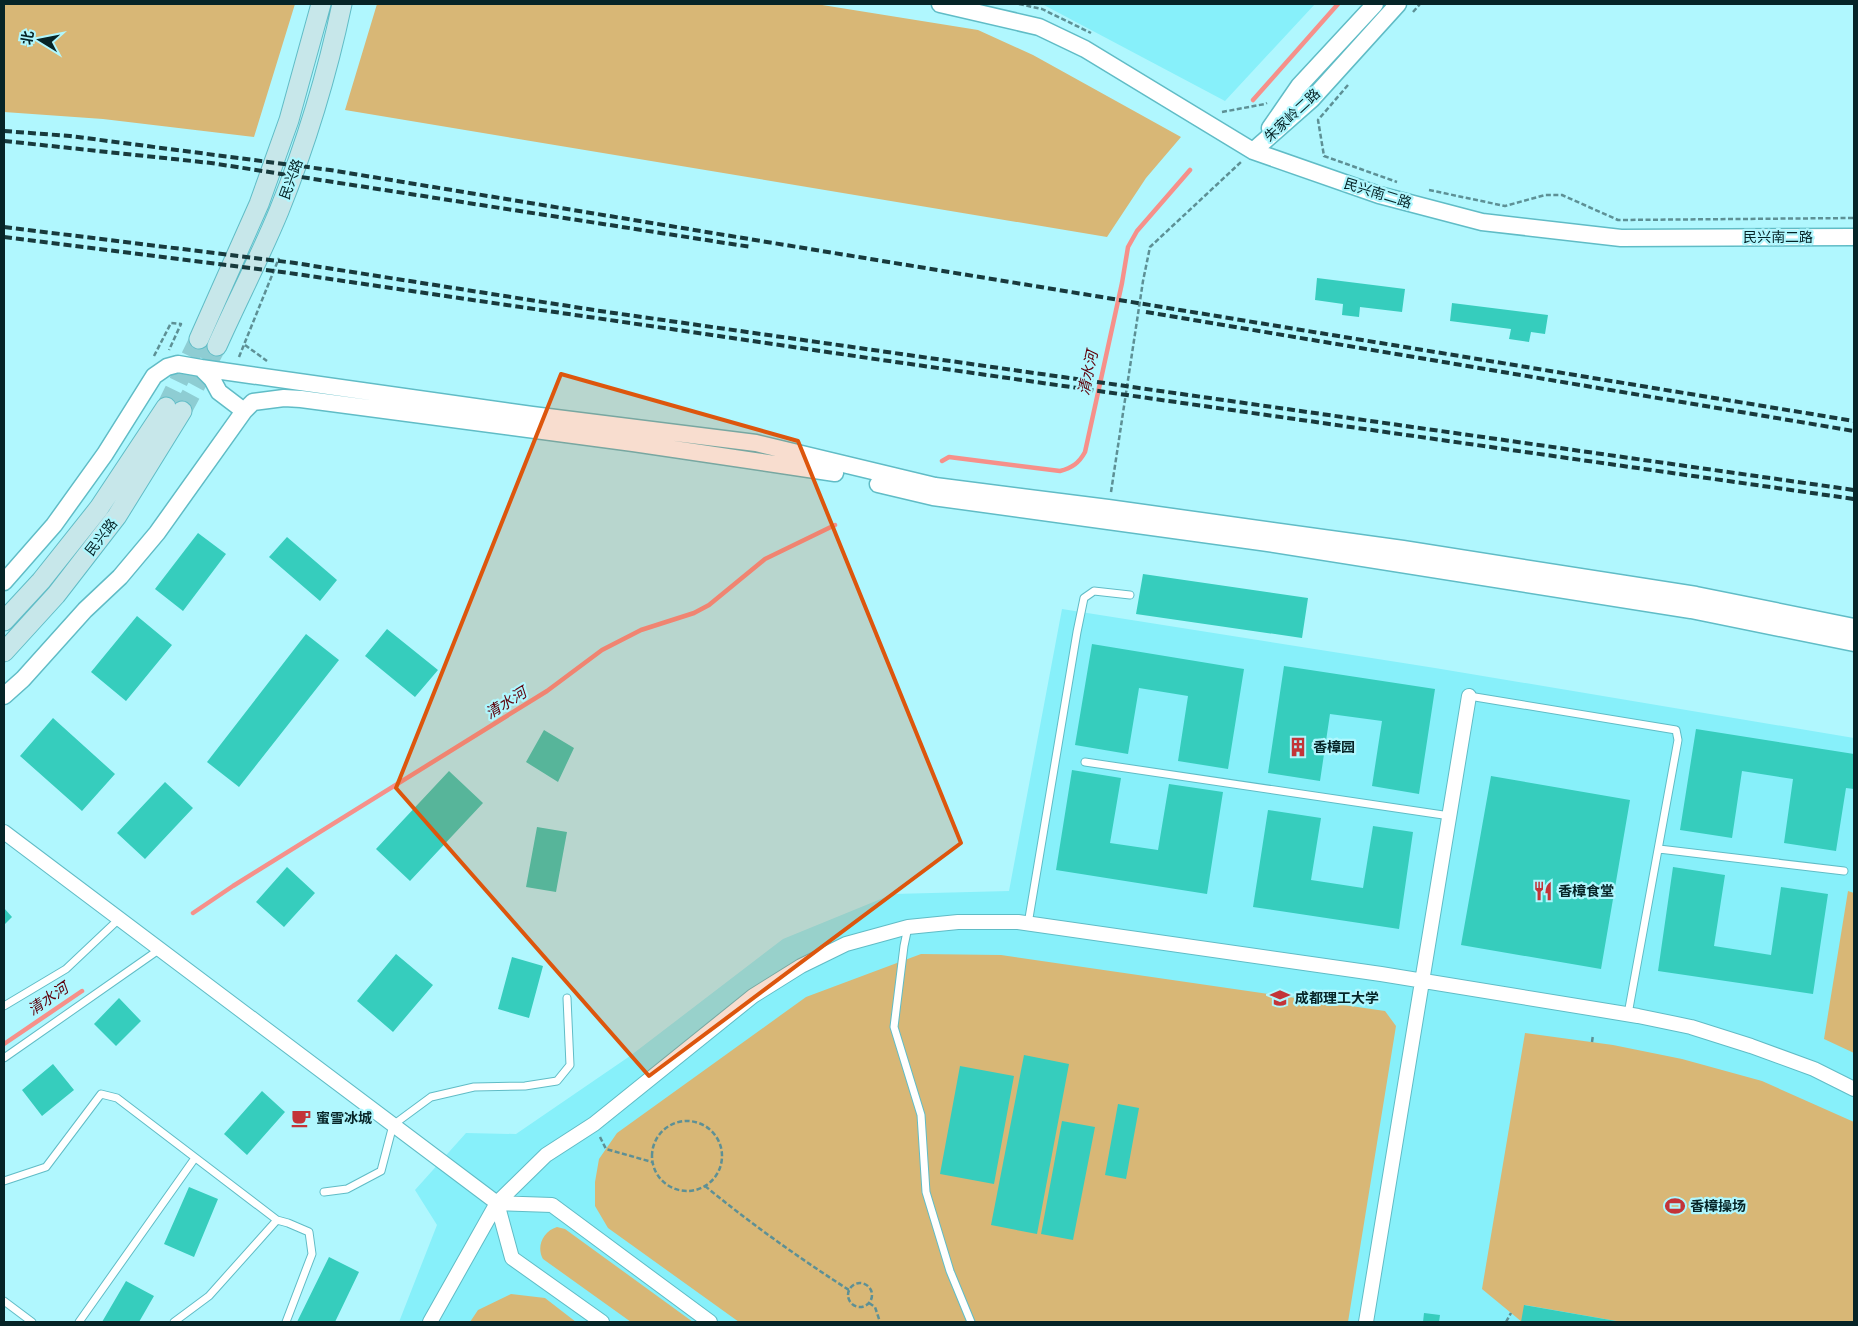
<svg xmlns="http://www.w3.org/2000/svg" width="1858" height="1326" viewBox="0 0 1858 1326" font-family="Raleway,'Noto Sans SC',sans-serif">
	<style>
		.built { fill: #87f0fa }
		.green { fill: #d8b776 }
		.lines { fill: none; stroke-linecap: round; stroke-linejoin: round }
		.stream { stroke: #f6908a; stroke-width: 4.5 }
		.building { fill: #36cdbd }
		.secondary-tunnel { stroke: #8ecdd3; stroke-width: 19; stroke-dasharray: 19 9; stroke-linecap: butt }
		.service-casing { stroke: #60bcc6; stroke-width: 9 }
		.minor-casing { stroke: #60bcc6; stroke-width: 16 }
		.tertiary-casing { stroke: #60bcc6; stroke-width: 19 }
		.secondary-casing { stroke: #60bcc6; stroke-width: 21 }
		.path { stroke: #5d9095; stroke-width: 2.5; stroke-dasharray: 5 2.5; stroke-linecap: butt }
		.service { stroke: #fff; stroke-width: 7 }
		.minor { stroke: #fff; stroke-width: 14 }
		.tertiary { stroke: #fff; stroke-width: 16 }
		.secondary { stroke: #c7e7ea; stroke-width: 19 }
		.rail { stroke: #183a3d; stroke-width: 4; stroke-dasharray: 8 4; stroke-linecap: butt }
		.marked { fill: #dd560d; fill-opacity: 0.2; stroke: #dd560d; stroke-width: 4; stroke-linejoin: round }
		.labels { text-anchor: middle; stroke-width: 4.5; stroke-linejoin: round; paint-order: stroke }
		.street-label { font-size: 14px; fill: #062427; stroke: #b0f7fe }
		.poi-label { font-size: 14px; font-weight: bold; fill: #062427; stroke: #b0f7fe; text-anchor: start }
		.water-label { font-size: 15px; font-style: italic; fill: #5e000b; stroke: #b0f7fe }
	</style>
	<rect width="100%" height="100%" fill="#b0f7fe"/>
	<path class="built" d="M1042,4H1315L1225,101Z
		M1062,609L1435,668L1854,738V1322H399L437,1225L415,1190L466,1133L516,1134L630,1056L783,939L893,894L1009,891Z"/>
	<path class="green" d="M4,4H295L254,137L103,119L4,112Z
		M377,4H816L978,30L1033,55L1181,137L1146,178L1107,237L345,110Z
		M1848,891L1854,893V1053L1824,1039Z
		M921,954L1001,955L1385,1011L1396,1026L1348,1322H739L608,1228L595,1206V1182L599,1159L617,1133L806,997Z
		M1525,1033L1613,1045L1682,1059L1762,1081L1854,1122V1322H1622L1525,1305L1522,1322L1482,1289Z
		M557,1227L565,1229L693,1322H631L543,1259C536,1247 543,1231 557,1227Z
		M511,1294L545,1298L576,1322H470L478,1310Z"/>
	<g class="lines">
		<path class="stream" d="M1253,100L1338,4
			M942,461L949,457L1060,471C1072,468 1079,463 1085,452L1122,283L1128,247L1137,231L1190,170
			M193,913L233,886L547,691L602,650L641,630L694,613L709,605L765,559L835,525
			M4,1044L82,991"/>
	</g>
	<path class="building" d="M1317,278L1405,289L1402,312L1360,307L1359,317L1342,315L1343,304L1315,300Z
		M1452,303L1548,315L1545,334L1531,332L1529,342L1509,339L1511,329L1450,321Z
		M198,533L226,554L183,611L155,589Z
		M287,537L337,580L320,601L269,557Z
		M1143,574L1308,598L1302,638L1136,614Z
		M137,616L172,645L126,701L91,672Z
		M387,629L438,670L415,697L365,656Z
		M306,634L339,660L239,787L207,762Z
		M1092,644L1244,669L1228,769L1178,761L1188,696L1139,688L1128,754L1075,745Z
		M1284,666L1435,689L1419,794L1372,786L1382,721L1330,714L1320,781L1268,773Z
		M53,718L115,774L82,811L20,756Z
		M1696,729L1854,754V789L1846,788L1836,851L1784,843L1793,779L1742,771L1732,838L1680,830Z
		M544,730L574,748L558,782L526,762Z
		M1072,770L1121,778L1110,843L1158,850L1169,784L1223,792L1207,894L1056,870Z
		M449,771L483,803L410,881L376,849Z
		M1491,776L1630,800L1601,969L1461,945Z
		M165,782L193,808L145,859L117,833Z
		M1268,810L1321,818L1311,880L1363,888L1373,826L1413,832L1399,929L1253,907Z
		M537,827L567,832L556,892L526,887Z
		M287,867L315,893L284,927L256,902Z
		M1673,867L1725,875L1714,946L1771,955L1781,887L1828,894L1813,994L1658,971Z
		M4,908L12,917L4,925Z
		M396,954L433,985L393,1032L357,1001Z
		M512,957L543,966L529,1018L498,1009Z
		M119,998L141,1021L116,1046L94,1024Z
		M1024,1055L1069,1064L1037,1234L991,1225Z
		M53,1064L74,1090L42,1116L22,1090Z
		M960,1066L1014,1076L994,1184L940,1174Z
		M262,1091L285,1112L247,1155L224,1134Z
		M1118,1104L1139,1108L1126,1179L1105,1175Z
		M1062,1121L1095,1127L1073,1240L1041,1234Z
		M189,1187L218,1199L194,1257L164,1244Z
		M329,1257L359,1272L335,1322H297Z
		M126,1281L154,1296L139,1322H102Z
		M1524,1305L1616,1321V1322H1521Z
		M1424,1313L1440,1315L1439,1322H1423Z"/>
	<g class="lines">
		<path class="secondary-tunnel" d="M166,407L199,339
			M182,411L217,346"/>
		<defs>
			<path id="service" d="M1469,696L1676,730L1678,740L1628,1014
				M1085,762L1450,816
				M1659,849L1844,871
				M1028,924L1077,632L1084,598L1094,591L1130,595
				M908,927L904,946L894,1027L921,1115L926,1192L950,1271L971,1322
				M4,1006L66,969L119,919
				M4,1058L160,949
				M4,1181L46,1167L101,1094L117,1098L277,1220L288,1223L309,1232L312,1254L286,1322
				M324,1192L347,1189L381,1171L393,1125L431,1097L474,1087L525,1086L557,1081L570,1065L567,998
				M4,1301L32,1322
				M79,1322L195,1158
				M174,1322L209,1296L277,1220"/>
			<path id="minor" d="M4,832L497,1203L552,1205L710,1322
				M497,1203L512,1258L602,1322
				M430,1322L497,1203L546,1155L594,1124L753,996L801,966L846,944L908,927L958,922H1018L1381,974L1638,1016L1691,1027L1751,1046L1814,1069L1854,1089
				M1366,1322L1469,696"/>
			<path id="tertiary" d="M940,4L1039,27L1085,49L1253,151L1379,195L1482,222L1621,238L1854,237
				M1270,128L1299,86L1375,4
				M1253,151L1312,99L1398,4
				M201,368L532,415L756,443L935,486L1108,508L1403,549L1696,595L1854,627
				M244,411L253,402L284,398L301,399L633,443L835,473
				M878,484L933,497L1261,542L1691,610L1854,643
				M4,582L54,525L105,454L154,376L167,367L178,364L201,368L212,379L219,392L244,411L157,533L120,577L85,610L23,679L4,696"/>
			<path id="secondary" d="M199,339L259,204L289,120L321,4
				M217,346C237,301 260,257 279,211C306,144 327,75 342,4
				M4,621L41,581L99,508L166,407
				M4,652L56,595L117,516L182,411"/>
		</defs>
		<use href="#service" class="service-casing"/>
		<use href="#minor" class="minor-casing"/>
		<use href="#tertiary" class="tertiary-casing"/>
		<use href="#secondary" class="secondary-casing"/>
		<path class="path" d="M1019,4L1042,9L1091,33
			M1413,12L1420,4
			M1348,85L1318,120L1324,156L1397,182
			M1222,112L1265,104L1267,103
			M1429,190L1505,206L1545,195H1562L1618,220L1854,218
			M245,345L267,361
			M154,356L171,323L181,324L169,350
			M239,357L279,258
			M1111,492L1143,281L1150,247L1241,162
			M1592,1042L1593,1035
			M652 1156a35 35 0 1 1 70 0a35 35 0 1 1-70 0Z
			M600,1137L606,1149L652,1162
			M705,1186C750,1223 799,1258 849,1290
			M848 1295a12 12 0 1 1 24 0a12 12 0 1 1-24 0Z
			M869,1303L875,1307L880,1322
			M1506,1322L1511,1313"/>
		<use href="#service" class="service"/>
		<use href="#minor" class="minor"/>
		<use href="#tertiary" class="tertiary"/>
		<use href="#secondary" class="secondary"/>
		<path class="rail" d="M4,131L70,136L330,170L1854,421
			M4,141L211,163L751,247
			M4,227L295,263L600,311L1854,490
			M4,237L289,273L882,360L1854,499
			M1146,312L1854,431"/>
	</g>
	<path class="marked" d="M561,374L798,441L961,843L649,1076L396,788Z"/>
	<defs>
		<symbol id="building-bare" viewBox="-9 -9 18 18"><path d="M-4-6H4V6H1V3H-1V6H-4ZM-2.5-4.3h1.7v1.8h-1.7ZM.8-4.3h1.7v1.8H.8ZM-2.5-1h1.7V.8h-1.7ZM.8-1h1.7V.8H.8Z" fill="#c33438" stroke="#b0f7fe" stroke-width="2.5" paint-order="stroke"/></symbol>
		<symbol id="restaurant-bare" viewBox="-9 -9 18 18"><path d="M-5-6h1v4h1v-4h1v4h1v-4h1v5L-1.5 .5V6h-2V.5L-5-1ZM5-6V6H3V1.5H1.5Q1.5-4 5-6Z" fill="#c33438" stroke="#b0f7fe" stroke-width="2.5" paint-order="stroke"/></symbol>
		<symbol id="university-bare" viewBox="-9 -9 18 18"><path d="M0-5L7-2L0 1L-7-2ZM-4 1L0 2.5L4 1V4Q0 6-4 4Z" fill="#c33438" stroke="#b0f7fe" stroke-width="2.5" paint-order="stroke"/></symbol>
		<symbol id="cafe-bare" viewBox="-9 -9 18 18"><path d="M-5.5-4.5H6V0H3Q3 3.5 0 3.5H-2.5Q-5.5 3.5-5.5 0ZM3-3.2v2h1.7v-2ZM-6 4.5H4V6H-6Z" fill="#c33438" stroke="#b0f7fe" stroke-width="2.5" paint-order="stroke"/></symbol>
		<symbol id="stadium-bare" viewBox="-9 -9 18 18"><path d="M0-5a6.5 5 0 1 0 0 10a6.5 5 0 1 0 0-10ZM-3.5-1.8h7v3.6h-7Z" fill="#c33438" stroke="#b0f7fe" stroke-width="2.5" paint-order="stroke"/></symbol>
	</defs>
	<g fill-rule="evenodd">
		<use href="#building-bare" x="1284" y="733" width="28" height="28"/>
		<use href="#restaurant-bare" x="1529" y="877" width="28" height="28"/>
		<use href="#university-bare" x="1266" y="984" width="28" height="28"/>
		<use href="#cafe-bare" x="287" y="1104" width="28" height="28"/>
		<use href="#stadium-bare" x="1661" y="1192" width="28" height="28"/>
	</g>
	<g class="labels">
		<g class="street-label">
			<text transform="translate(1292 115) rotate(-43)" y="5">朱家岭二路</text>
			<text transform="translate(291 179) rotate(-70)" y="5">民兴路</text>
			<text transform="translate(1378 193) rotate(17)" y="5">民兴南二路</text>
			<text x="1778" y="242">民兴南二路</text>
			<text transform="translate(101 537) rotate(-52)" y="5">民兴路</text>
		</g>
		<g class="poi-label">
			<text x="1313" y="752">香樟园</text>
			<text x="1558" y="896">香樟食堂</text>
			<text x="1295" y="1003">成都理工大学</text>
			<text x="316" y="1123">蜜雪冰城</text>
			<text x="1690" y="1211">香樟操场</text>
		</g>
		<g class="water-label">
			<text transform="translate(1088 373) rotate(-78)" y="5">清水河</text>
			<text transform="translate(506 703) rotate(-32)" y="5">清水河</text>
			<text transform="translate(48 999) rotate(-34)" y="5">清水河</text>
		</g>
	</g>
	<rect width="1858" height="1326" fill="none" stroke="#062427" stroke-width="10"/>
	<g transform="translate(40 40) rotate(280)" stroke="#b0f7fe" stroke-width="4" paint-order="stroke">
	<path d="M0-4L9 19L0 12L-9 19Z" fill="#062427"/>
	<text y="-8" font-size="14" font-weight="bold" text-anchor="middle" fill="#062427">北</text>
	</g>
</svg>
